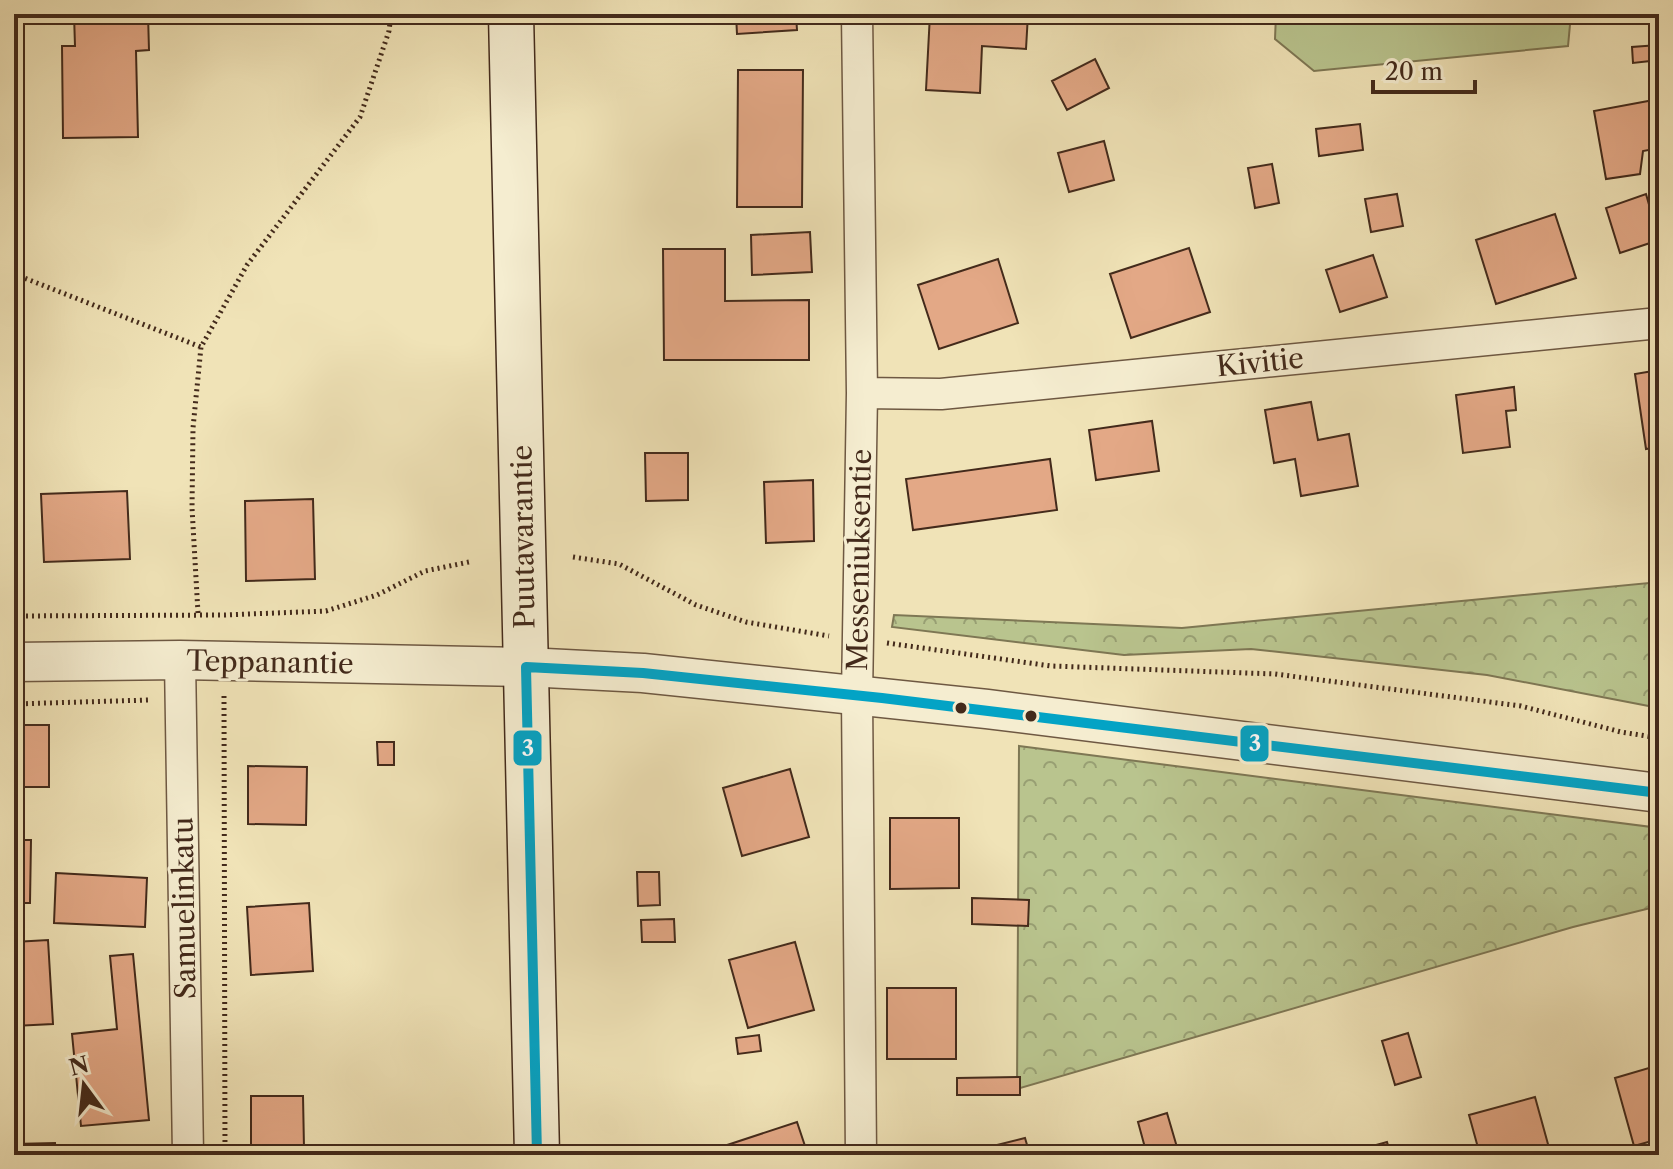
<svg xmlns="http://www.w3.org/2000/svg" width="1673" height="1169" viewBox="0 0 1673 1169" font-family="'Libre Caslon Text',serif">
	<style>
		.forest { fill: url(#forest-crowns); stroke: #7e7754; stroke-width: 2 }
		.park { fill: #b9c48e; stroke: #7e7754; stroke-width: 2 }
		.building { fill: #e3a886; stroke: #432a1b; stroke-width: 2 }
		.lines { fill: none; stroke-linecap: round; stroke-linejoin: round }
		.minor-casing { stroke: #6e5842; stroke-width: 33 }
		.tertiary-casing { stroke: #6e5842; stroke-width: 41 }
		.secondary-casing { stroke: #432a1b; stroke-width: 47 }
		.path { stroke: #432a1b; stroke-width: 5; stroke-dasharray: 2 4; stroke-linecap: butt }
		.minor { stroke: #f5edd0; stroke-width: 30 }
		.tertiary { stroke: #f5edd0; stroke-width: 38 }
		.secondary { stroke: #f5edd0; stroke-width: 44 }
		.bus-1-casing { stroke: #f5edd0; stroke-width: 16 }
		.bus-1 { stroke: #03a3c5; stroke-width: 10 }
		.bus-dot { fill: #432a1b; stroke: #f5edd0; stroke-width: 3 }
		.labels { text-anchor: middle; stroke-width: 6; stroke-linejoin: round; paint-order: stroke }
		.street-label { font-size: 28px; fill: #432a1b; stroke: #f5edd0 }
		.line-badge { stroke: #f5edd0; stroke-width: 3 }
		.badge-label { font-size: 22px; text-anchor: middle; font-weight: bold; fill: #fff }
	</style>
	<defs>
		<pattern id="forest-crowns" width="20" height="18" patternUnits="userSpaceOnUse" patternTransform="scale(2)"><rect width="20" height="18" fill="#b9c48e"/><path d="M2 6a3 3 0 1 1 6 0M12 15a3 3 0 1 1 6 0" fill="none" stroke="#989f73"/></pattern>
	</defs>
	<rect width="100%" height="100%" fill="#f0e3b7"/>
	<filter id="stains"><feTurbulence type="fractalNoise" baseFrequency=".0025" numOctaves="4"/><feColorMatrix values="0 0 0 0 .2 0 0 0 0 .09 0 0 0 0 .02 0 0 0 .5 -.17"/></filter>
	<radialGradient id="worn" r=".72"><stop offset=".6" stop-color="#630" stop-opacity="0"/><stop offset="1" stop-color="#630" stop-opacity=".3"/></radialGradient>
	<path class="forest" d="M1659,582V708L1487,675L1251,649L1124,655L892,627L894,615L1182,628Z
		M1019,746L1659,828V906L1573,927L1017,1089Z"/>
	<path class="park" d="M1276,14H1571L1568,46L1314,71L1275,39Z"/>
	<path class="building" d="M74,14H148L149,50L136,51L138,137L63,138L62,46H75Z
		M736,14H796L797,30L737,34Z
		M930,14H1028L1026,49L982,46L980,93L926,90Z
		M1658,45L1659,60L1633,63L1632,47Z
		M1095,59L1109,88L1067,110L1052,81Z
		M738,70H803L802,207H737Z
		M1659,99V148L1643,151L1640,174L1606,179L1594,111Z
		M1360,124L1363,150L1319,156L1316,129Z
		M1104,141L1114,180L1069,192L1058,153Z
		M1272,164L1279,203L1255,208L1248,168Z
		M1397,194L1403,226L1371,232L1365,199Z
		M1646,194L1659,240L1620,253L1606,208Z
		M1555,214L1576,278L1496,304L1476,240Z
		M810,232L812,272L752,275L751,235Z
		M1189,248L1210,312L1131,338L1110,274Z
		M663,249H725V301L809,300V360H664Z
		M1373,255L1387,297L1340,312L1326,270Z
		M998,259L1018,323L939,349L918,285Z
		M1659,370V447L1646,449L1635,374Z
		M1514,387L1516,410L1506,411L1510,447L1463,453L1456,395Z
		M1311,402L1318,440L1349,434L1358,486L1301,496L1295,459L1274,463L1265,410Z
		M1152,421L1159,471L1096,480L1089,430Z
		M645,453H688V500L646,501Z
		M1050,459L1057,510L913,530L906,479Z
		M813,480L814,541L766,543L764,482Z
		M127,491L130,559L44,562L41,494Z
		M313,499L315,579L246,581L245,501Z
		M14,725H49V787H14Z
		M377,742H394V765H378Z
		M248,766L307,767L306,825L248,824Z
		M790,769L809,837L742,856L723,788Z
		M890,818H959V888L890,889Z
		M14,840H31L30,903H14Z
		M637,872H659L660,905L638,906Z
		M56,873L147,878L145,927L54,923Z
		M972,898L1029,900L1028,926L972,924Z
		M309,903L313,971L251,975L247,907Z
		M674,919L675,942H642L641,920Z
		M48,940L53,1024L14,1026V942Z
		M795,942L814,1010L748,1028L729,960Z
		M133,954L149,1120L81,1126L72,1034L117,1029L110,956Z
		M887,988H956V1059H887Z
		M1408,1033L1421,1077L1395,1085L1382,1041Z
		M759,1035L761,1051L738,1054L736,1038Z
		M1659,1065V1139L1634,1146L1615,1078Z
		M1020,1077V1095H957V1078Z
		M251,1096H303L304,1148H251Z
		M1535,1097L1551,1155H1480L1469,1115Z
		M1167,1113L1179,1154L1147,1155L1138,1122Z
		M797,1122L808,1155H710L709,1151Z
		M1025,1138L1030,1155H996L993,1146Z
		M1387,1142L1391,1155H1340Z
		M55,1143L56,1155H14V1144Z"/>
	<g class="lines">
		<defs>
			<path id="minor" d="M857,14L862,393L857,696L861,1155
				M862,393L941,394L1659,323
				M180,660L188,1155"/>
			<path id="tertiary" d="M14,662L180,660L526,667L643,673L987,709L1659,793"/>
			<path id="secondary" d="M511,14L537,1155"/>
		</defs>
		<use href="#minor" class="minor-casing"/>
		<use href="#tertiary" class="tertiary-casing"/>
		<use href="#secondary" class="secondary-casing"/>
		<path class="path" d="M14,274L201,347
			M573,557L619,564L696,605L746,622L829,636
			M198,613L192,508L193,428L201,347L247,265L360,117L389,31L391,14
			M14,616L225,615L326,611L377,595L425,571L469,562
			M887,643L1051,666L1275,674L1521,706L1621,732L1659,738
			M224,696L225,1155
			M14,704L149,700"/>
		<use href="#minor" class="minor"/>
		<use href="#tertiary" class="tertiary"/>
		<use href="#secondary" class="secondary"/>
		<defs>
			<path id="bus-1" d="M537,1155L526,667L643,673L882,698L1659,793"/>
		</defs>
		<use href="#bus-1" class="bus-1-casing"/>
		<use href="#bus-1" class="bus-1"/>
	</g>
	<g class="bus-dot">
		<circle cx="961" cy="708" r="7"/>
		<circle cx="1031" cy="716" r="7"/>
	</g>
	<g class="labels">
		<g class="street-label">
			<text transform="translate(1260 362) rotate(-6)" y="10">Kivitie</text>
			<text transform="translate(523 537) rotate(-91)" y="10">Puutavarantie</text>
			<text transform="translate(859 560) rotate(-89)" y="10">Messeniuksentie</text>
			<text transform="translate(270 662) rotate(1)" y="10">Teppanantie</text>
			<text transform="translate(184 908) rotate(-91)" y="10">Samuelinkatu</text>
		</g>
	</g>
	<g class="line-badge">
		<rect x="1239" y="724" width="31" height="39" rx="8" fill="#03a3c5"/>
		<rect x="512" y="729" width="31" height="38" rx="8" fill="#03a3c5"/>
	</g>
	<g class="badge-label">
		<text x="1255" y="751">3</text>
		<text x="528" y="756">3</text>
	</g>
	<rect width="1673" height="1169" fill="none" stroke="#f0e3b7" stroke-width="48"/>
	<rect x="16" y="16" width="1641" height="1137" fill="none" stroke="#432a1b" stroke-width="4"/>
	<rect x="24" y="24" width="1625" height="1121" fill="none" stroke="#432a1b" stroke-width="2"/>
	<g transform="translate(84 1085) rotate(345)" stroke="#f5edd0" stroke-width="6" paint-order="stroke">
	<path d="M0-6L14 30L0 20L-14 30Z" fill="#432a1b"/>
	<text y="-12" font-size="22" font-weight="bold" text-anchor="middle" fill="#432a1b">N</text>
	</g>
	<path d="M1373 80v12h102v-12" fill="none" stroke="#432a1b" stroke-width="4"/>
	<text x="1385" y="80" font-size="24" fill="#432a1b" stroke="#f5edd0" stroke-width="6" paint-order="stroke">20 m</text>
	<rect width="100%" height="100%" filter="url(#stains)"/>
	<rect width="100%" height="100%" fill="url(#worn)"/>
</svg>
